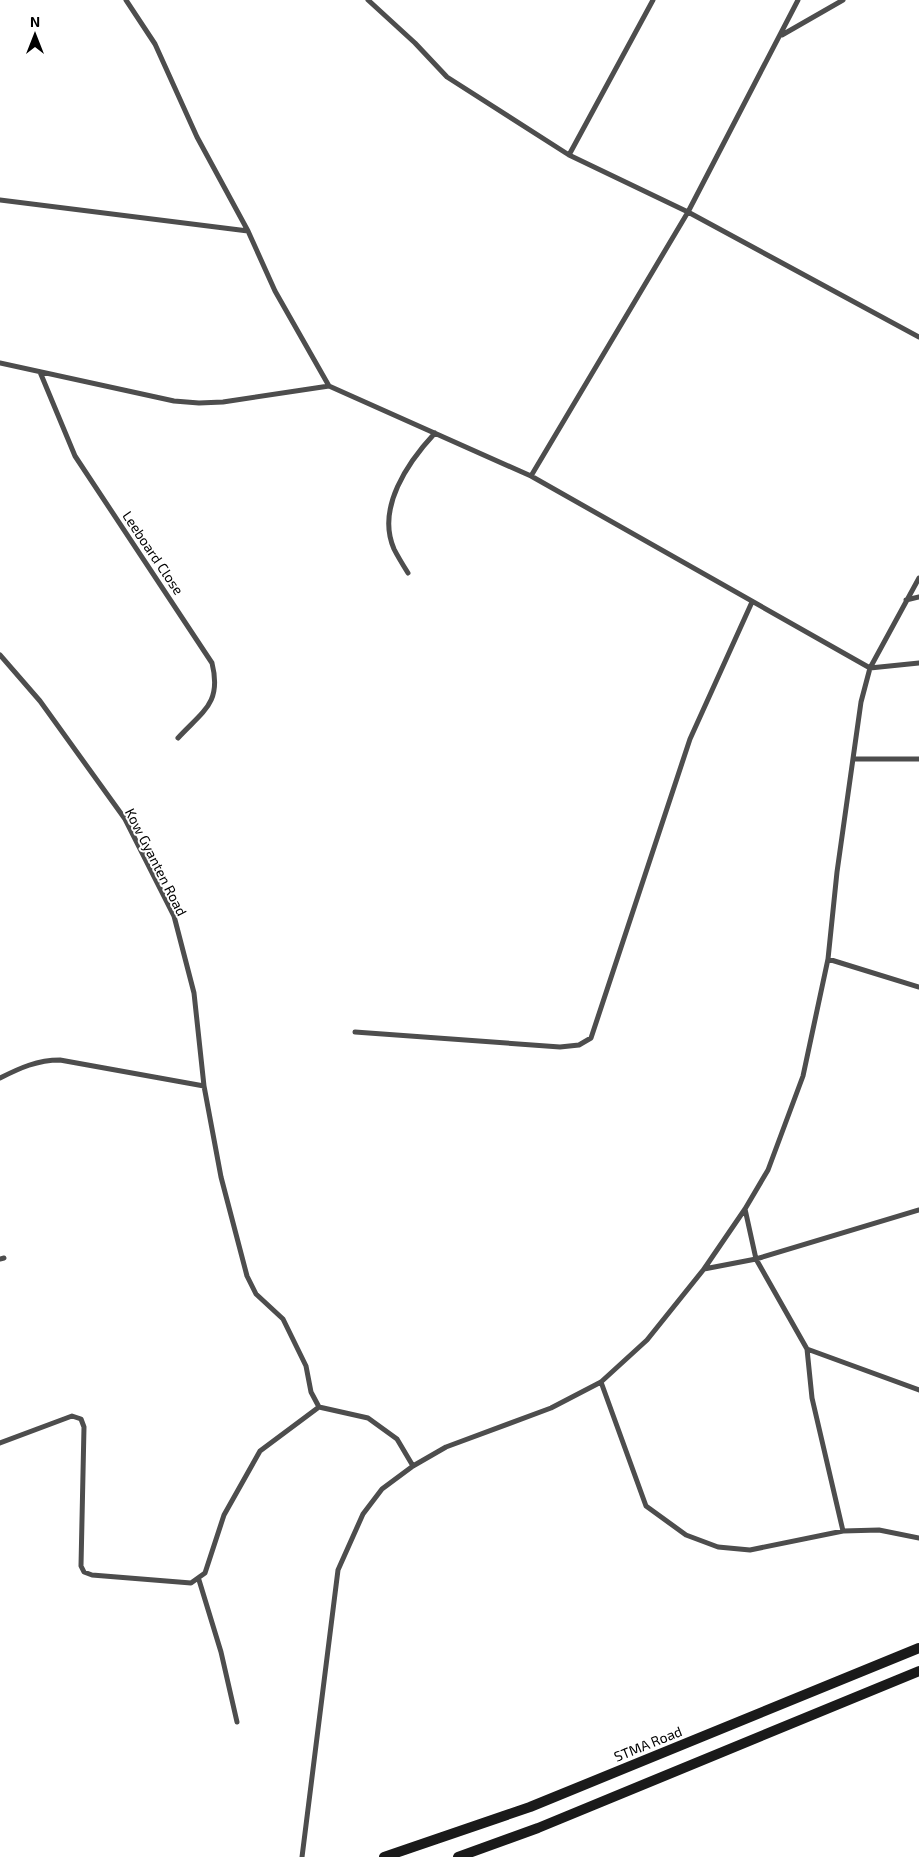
<svg xmlns="http://www.w3.org/2000/svg" width="919" height="1857" viewBox="0 0 919 1857" font-family="'Exo 2',sans-serif">
	<style>
		.lines { fill: none; stroke-linecap: round; stroke-linejoin: round }
		.minor { stroke: #4d4d4d; stroke-width: 5 }
		.secondary { stroke: #1a1a1a; stroke-width: 10 }
		.labels { text-anchor: middle; stroke-width: 4; stroke-linejoin: round; paint-order: stroke }
		.street-label { font-size: 14px; fill: #000; stroke: #fff }
	</style>
	<rect width="100%" height="100%" fill="#fff"/>
	<g class="lines">
		<path class="minor" d="M126,0L155,44L197,137L248,231L275,291L329,386
			M368,0L415,43L447,77L569,155L688,212L919,337
			M798,0L688,212L531,476L870,668L919,663
			M782,35L843,0
			M569,155L653,0
			M0,200L248,231
			M0,363L174,401L199,403L223,402L329,386L531,476
			M40,372L75,456L212,663C222,703 203,711 178,738
			M408,573C403,565 398,557 394,549C376,508 408,462 435,433
			M906,600L919,597
			M0,655L40,701L125,819L174,916L194,993L204,1086L60,1060C37,1060 20,1068 0,1078
			M853,759H919
			M828,959L919,987
			M355,1032L560,1047L579,1045L591,1038L690,739L752,602
			M204,1086L221,1177L247,1276L256,1294L283,1319L306,1366L311,1392L319,1407L368,1418L397,1439L413,1466
			M745,1209L756,1259L807,1349L919,1390
			M0,1259L4,1258
			M704,1269L756,1259L919,1210
			M807,1349L812,1398L843,1531
			M601,1382L646,1506L686,1535L718,1547L750,1550L843,1531L879,1530L919,1538
			M0,1443L72,1416L81,1419L84,1427L81,1566L84,1572L92,1575L191,1583L205,1573L224,1515L260,1451L319,1407
			M199,1580L221,1652L237,1722
			M302,1857L338,1570L363,1514L382,1489L413,1466L446,1447L551,1408L601,1382L647,1340L704,1269L745,1209L768,1170L803,1076L828,959L837,872L861,702L870,668L919,578"/>
		<path class="secondary" d="M384,1857L530,1807L919,1648
			M458,1857L538,1828L919,1671"/>
	</g>
	<g class="labels">
		<g class="street-label">
			<text transform="translate(153 553) rotate(56)" y="5">Leeboard Close</text>
			<text transform="translate(156 862) rotate(63)" y="5">Kow Gyanten Road</text>
			<text transform="translate(648 1744) rotate(-22)" y="5">STMA Road</text>
		</g>
	</g>
	<g transform="translate(35 35)" stroke="#ffffff" stroke-width="4" paint-order="stroke">
	<path d="M0-4L9 19L0 12L-9 19Z" fill="#000000"/>
	<text y="-8" font-size="14" font-weight="bold" text-anchor="middle" fill="#000000">N</text>
	</g>
</svg>
